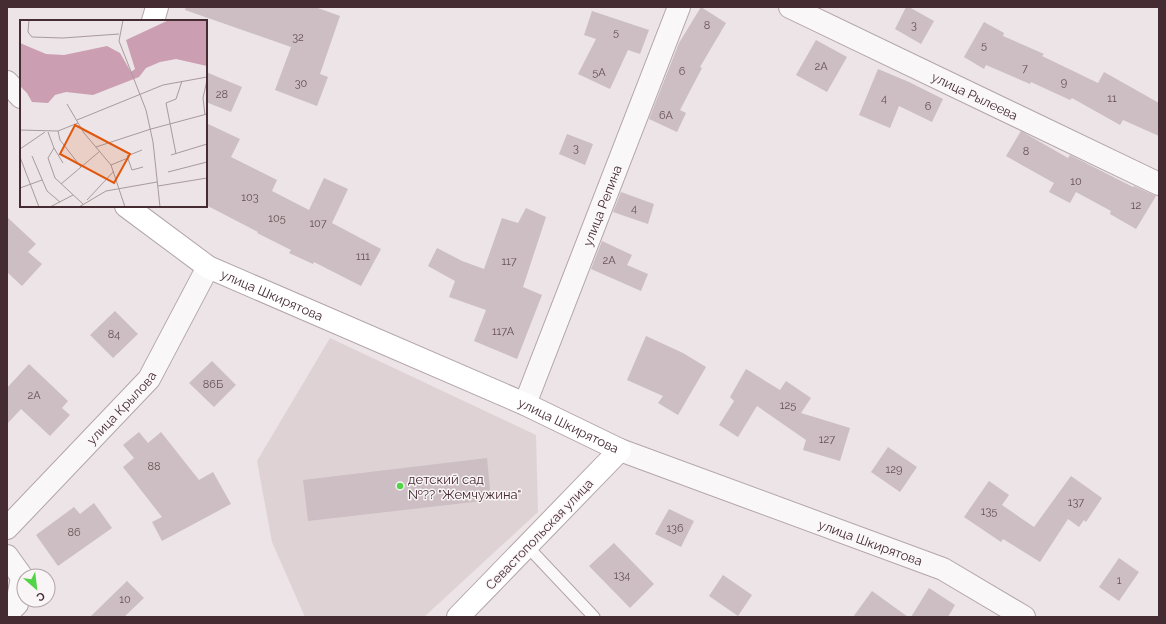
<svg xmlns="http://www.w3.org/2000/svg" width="1166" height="624" viewBox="0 0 1166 624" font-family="Raleway,sans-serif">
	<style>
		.built { fill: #ded2d5 }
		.building { fill: #ccbec2 }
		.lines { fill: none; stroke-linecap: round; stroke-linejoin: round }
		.lane-casing { stroke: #b3a5a9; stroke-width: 13 }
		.street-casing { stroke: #b3a5a9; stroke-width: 24 }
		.secondary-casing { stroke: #b3a5a9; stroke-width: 24 }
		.lane { stroke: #faf7f8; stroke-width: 11 }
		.street { stroke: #faf7f8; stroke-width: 22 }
		.secondary { stroke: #fff; stroke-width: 22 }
		.poi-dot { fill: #53d347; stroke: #f9f4f6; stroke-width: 1.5 }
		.labels { text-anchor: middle; stroke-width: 3; stroke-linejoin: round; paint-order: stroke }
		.number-label { font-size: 11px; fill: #675056 }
		.street-label { font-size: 13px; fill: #452b32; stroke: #f9f4f6 }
		.poi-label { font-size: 13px; fill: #452b32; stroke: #f9f4f6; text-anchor: start }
		.inset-road { fill: none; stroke: #a99a9e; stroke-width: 1 }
		.view { fill: #e0570e; fill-opacity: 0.15; stroke: #e0570e; stroke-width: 2 }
		.inset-edge { fill: none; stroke: #452b32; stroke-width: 2 }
	</style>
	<rect width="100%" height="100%" fill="#ece4e6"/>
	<path class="built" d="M330,338L536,435L538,512L424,617H305L272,542L257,461Z"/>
	<path class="building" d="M186,7H315L340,16L320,74L328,77L317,106L275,90L291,47L185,10Z
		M701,7L726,23L700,67L702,68L680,110L686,113L677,132L649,119L679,43Z
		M906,7H909L934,21L921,44L895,29Z
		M592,11L649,30L640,54L628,50L610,89L578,74L596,39L584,35Z
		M984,22L1004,33L1003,36L1044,54L1042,56L1098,83L1104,72L1159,103V136L1123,120L1120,125L1072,98L1070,100L1031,82L1030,84L986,65L984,69L964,57Z
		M816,40L847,57L827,92L796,75Z
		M878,69L909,82L943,99L932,122L899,106L890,128L859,115Z
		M206,72L242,87L231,112L206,102Z
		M206,123L240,139L231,157L277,180L272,191L309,210L324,178L348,189L332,223L381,249L361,286L314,262L313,264L289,253L291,250L257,233L258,232L206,205Z
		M1021,131L1068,158L1070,155L1133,187L1134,186L1156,196L1136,229L1110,214L1111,211L1076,192L1070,203L1049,192L1054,183L1006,156Z
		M567,134L593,144L585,165L559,154Z
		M621,192L654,204L648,224L613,212Z
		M526,208L546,217L523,287L542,295L517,359L474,341L486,310L449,297L455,281L428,266L437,248L462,261L484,269L502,218L518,223Z
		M7,217L36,244L28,252L42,264L22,286L8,273L7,274Z
		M602,241L632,255L627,265L648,274L641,291L591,269Z
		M115,311L138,334L113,358L90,335Z
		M646,336L683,353L706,367L678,415L658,403L663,396L627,380Z
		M212,361L236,385L214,407L189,383Z
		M29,364L68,401L62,408L70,415L50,436L21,409L7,424V388Z
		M746,369L780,390L786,381L811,398L801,413L850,428L840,461L803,450L806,440L757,406L738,437L719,425L734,401L730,397Z
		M139,432L148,443L161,432L199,480L213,472L231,504L162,541L152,522L162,517L123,467L134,458L123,445Z
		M888,447L917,467L900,492L871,472Z
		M487,458L491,500L308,521L303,480Z
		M1071,476L1102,498L1086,522L1084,520L1079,527L1068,519L1040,562L1003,539L1001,542L964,517L989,481L1009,495L1002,505L1034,527Z
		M94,503L112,528L58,566L36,535L74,507L80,514Z
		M669,509L694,521L681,547L655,534Z
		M614,543L654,584L630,608L589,566Z
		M1119,558L1139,572L1119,601L1099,587Z
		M723,575L752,595L738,616L709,596Z
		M127,581L144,598L124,617H90Z
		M929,588L955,605L948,617H911Z
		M872,591L908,617H853Z"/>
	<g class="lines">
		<defs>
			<path id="lane" d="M527,546L594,617"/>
			<g id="street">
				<path id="s1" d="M790,7L1159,184"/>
				<path d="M7,82L21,97"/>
				<path id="s2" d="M525,404L679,7"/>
				<path id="s3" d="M620,450L943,569L1024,617"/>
				<path id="s4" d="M7,528L149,379L208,267"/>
				<path d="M7,556L22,577L17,604L7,614"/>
			</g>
			<g id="secondary">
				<path d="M153,21L157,7"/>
				<path id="s5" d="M126,206L208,267L525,404L620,450L458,617"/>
			</g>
		</defs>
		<use href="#lane" class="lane-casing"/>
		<use href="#street" class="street-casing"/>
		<use href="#secondary" class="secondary-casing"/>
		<use href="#lane" class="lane"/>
		<use href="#street" class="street"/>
		<use href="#secondary" class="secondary"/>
	</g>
	<circle class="poi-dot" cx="400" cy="486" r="4"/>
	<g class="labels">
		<g class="number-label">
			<text x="707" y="29">8</text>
			<text x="914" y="29">3</text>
			<text x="616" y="36">5</text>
			<text x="298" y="41">32</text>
			<text x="984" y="49">5</text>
			<text x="821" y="70">2А</text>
			<text x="1025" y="72">7</text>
			<text x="682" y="75">6</text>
			<text x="599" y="76">5А</text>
			<text x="1064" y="86">9</text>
			<text x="301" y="87">30</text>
			<text x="222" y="98">28</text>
			<text x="884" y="102">4</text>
			<text x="1112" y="102">11</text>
			<text x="928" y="110">6</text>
			<text x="666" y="119">6А</text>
			<text x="576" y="152">3</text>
			<text x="1026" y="155">8</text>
			<text x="1076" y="185">10</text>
			<text x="250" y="201">103</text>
			<text x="1136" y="209">12</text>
			<text x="634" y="212">4</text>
			<text x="277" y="222">105</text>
			<text x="318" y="227">107</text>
			<text x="363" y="260">111</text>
			<text x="609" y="264">2А</text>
			<text x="509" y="265">117</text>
			<text x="503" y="335">117А</text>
			<text x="114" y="338">84</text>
			<text x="213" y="388">86Б</text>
			<text x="34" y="399">2А</text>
			<text x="788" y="409">125</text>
			<text x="827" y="443">127</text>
			<text x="154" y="470">88</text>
			<text x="894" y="473">129</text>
			<text x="1076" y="506">137</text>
			<text x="989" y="515">135</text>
			<text x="675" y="532">136</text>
			<text x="74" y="536">86</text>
			<text x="622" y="579">134</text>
			<text x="1119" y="584">1</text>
			<text x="125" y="603">10</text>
		</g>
		<g class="street-label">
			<text dy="5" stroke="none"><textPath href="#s1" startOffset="205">улица Рылеева</textPath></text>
			<text dy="5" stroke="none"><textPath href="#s2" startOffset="213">улица Репина</textPath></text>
			<text dy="5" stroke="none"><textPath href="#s5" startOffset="172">улица Шкирятова</textPath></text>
			<text dy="5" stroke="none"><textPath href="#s4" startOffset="166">улица Крылова</textPath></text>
			<text dy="5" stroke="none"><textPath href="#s5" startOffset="496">улица Шкирятова</textPath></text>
			<text transform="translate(539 534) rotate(-46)" y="5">Севастопольская улица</text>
			<text dy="5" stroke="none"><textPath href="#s3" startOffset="267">улица Шкирятова</textPath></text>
		</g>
		<g class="poi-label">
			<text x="408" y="484">детский сад<tspan x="408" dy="15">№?? "Жемчужина"</tspan></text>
		</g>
	</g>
	<g transform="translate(20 20)">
		<rect width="187" height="187" fill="#ece4e6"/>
		<path d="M149,0H187V46L156,39L140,42L126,48L119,57L73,75L46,72L35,75L28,83L12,82L7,73L0,66V23L26,34L44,35L87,26L100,33L111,52L115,49L106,20Z" fill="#cc9eb2"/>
		<path class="inset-road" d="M9,0L8,12L12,17L43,18L99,14M103,0L99,21L126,90L133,122L140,187M47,84L64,113L91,145L105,187M185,95L183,78L187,60M57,100L143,65L187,57M131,109L187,94M0,110L38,111L58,103M38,111L40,120L61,147M28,112L34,128L28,138L35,158L63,184M76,127L131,109M34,128L43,143M0,129L25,112M122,130L107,136L112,150L123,147M156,134L146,83L156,79L162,61M151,135L187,124M12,136L27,171L40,182M0,137L19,187M91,145L108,138M148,152L187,142M41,164L80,131M138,166L187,158M0,168L22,160M67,180L94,151M30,187L53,175M59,187L86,171L137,162"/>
		<path class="view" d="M55,105L110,134L94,163L40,134Z"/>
		<rect width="187" height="187" class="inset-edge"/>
	</g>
	<rect width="1166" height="624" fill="none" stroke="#452b32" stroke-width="16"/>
	<g transform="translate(36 588) rotate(152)"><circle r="19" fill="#f9f4f6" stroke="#b1a4a8"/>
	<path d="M0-3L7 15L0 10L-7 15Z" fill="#53d347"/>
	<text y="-6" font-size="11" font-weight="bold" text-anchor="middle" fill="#452b32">С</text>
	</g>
</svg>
